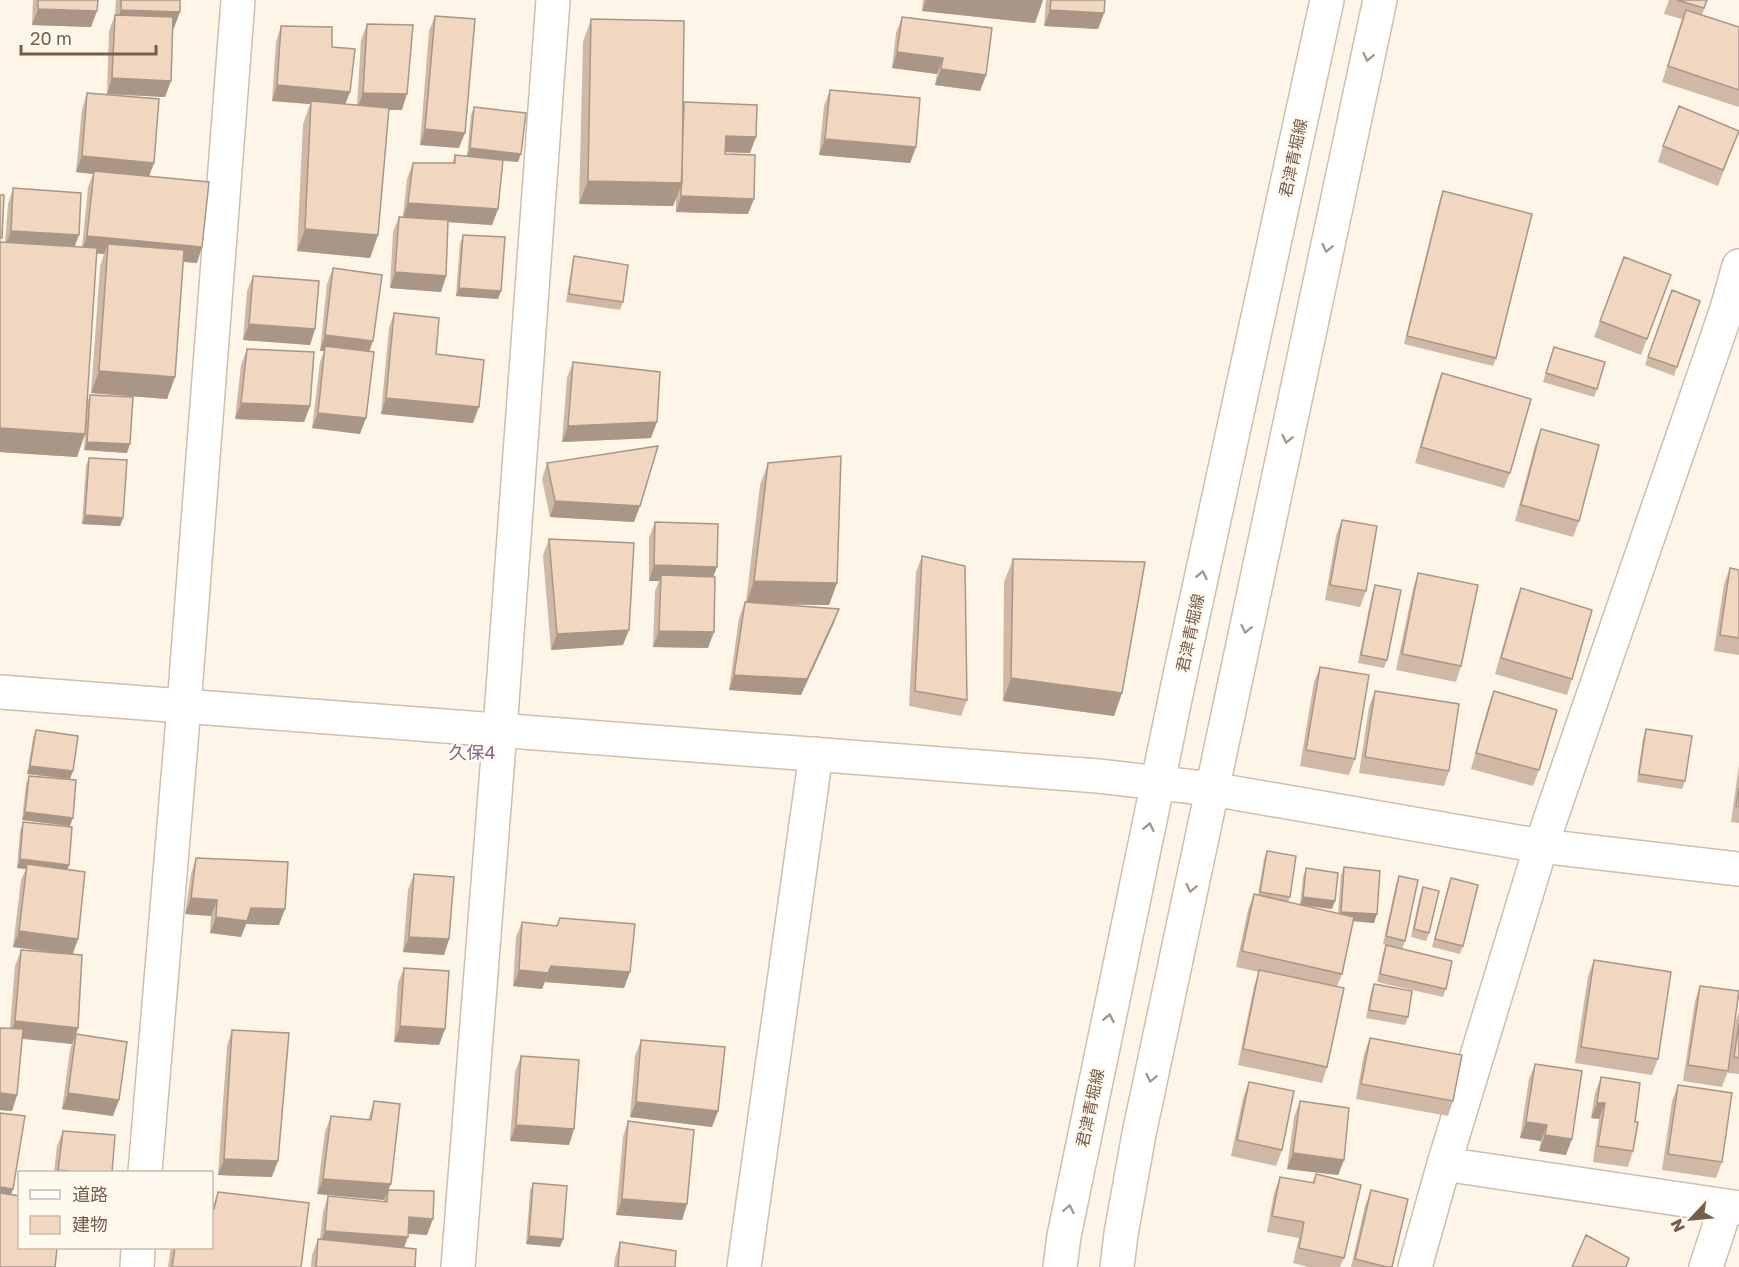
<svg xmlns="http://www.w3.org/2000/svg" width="1739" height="1267" viewBox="0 0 1739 1267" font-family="'Golos Text','Noto Sans JP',sans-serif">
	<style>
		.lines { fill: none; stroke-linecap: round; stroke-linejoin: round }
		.street-casing { stroke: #cebeae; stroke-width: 36 }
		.secondary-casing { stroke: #d1beab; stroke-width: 36 }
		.street { stroke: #fff; stroke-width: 33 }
		.secondary { stroke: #fff; stroke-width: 33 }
		.wall { fill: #cfb8a5 }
		.shaded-wall { fill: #a99686 }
		.building { fill: #f1d6c0; stroke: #a99686; stroke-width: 1.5 }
		.oneway { stroke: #a6968b }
		.labels { text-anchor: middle; stroke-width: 5; stroke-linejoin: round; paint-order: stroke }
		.street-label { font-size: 16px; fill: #765d4c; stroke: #fff9ee }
		.neighbourhood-label { font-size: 18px; fill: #856492; stroke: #fff9ee }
	</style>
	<rect width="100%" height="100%" fill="#fcf5e8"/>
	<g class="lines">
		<defs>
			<path id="street" d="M1444,1164L1739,1208
				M145,1172L184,706L238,0
				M137,1267L138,1248
				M458,1267L500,730L553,0
				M744,1267L816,754
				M1415,1267L1444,1164L1541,846L1726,312L1739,266
				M1706,1267L1726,1206"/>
			<path id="secondary" d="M0,692L1098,776L1212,789L1541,846L1739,869
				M1060,1267L1064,1236L1179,680L1327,0
				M1117,1267L1121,1234L1139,1134L1380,0"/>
		</defs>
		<use href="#street" class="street-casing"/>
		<use href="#secondary" class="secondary-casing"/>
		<use href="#street" class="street"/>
		<use href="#secondary" class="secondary"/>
	</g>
	<path class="wall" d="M33,0H98L91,27L32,25Z
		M116,0H180L174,28H173L165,97L107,94L109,31L115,15Z
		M923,0H1043L1035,23L922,11Z
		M1046,0H1105L1104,13L1098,29L1044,26Z
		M1669,0H1707L1702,15L1739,27V107L1662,82L1682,19L1664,14Z
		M435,16L459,148L420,145L429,31Z
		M902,17L986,75L980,91L935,85L937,74L892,68L896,33Z
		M591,19L683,106L684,102L750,153L725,152L748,214L676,212V199L673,206L579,204L583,42Z
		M367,24L402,110H389L378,235L370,258L297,251L303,124L310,104L272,101L276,42L281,26L332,47L350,92L345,104L357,105L361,40Z
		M830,90L916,147L910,163L819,155L824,106Z
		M87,93L154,163L149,176L197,263L183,262L175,377L167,399L91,393L100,267L104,254L96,253L85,434L77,457L0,452V195L1,242H5L8,204L13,188L75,247H82L88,187L93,174L76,172L82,109Z
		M474,107L518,162L503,161L498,209L492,225L448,222L446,276L441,292L390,288L393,232L399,217H403L407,179L413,163H452L455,155L467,156L471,115Z
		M1663,146L1733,147L1718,186L1658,162Z
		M1443,191L1496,358L1493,366L1404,344L1440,199Z
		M463,235L498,299L456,296L460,243Z
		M574,256L623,302L620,310L566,302L572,264Z
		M1624,257L1671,275L1641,355L1594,337Z
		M333,268L373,341L369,352L360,434L312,428L320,362L324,351H320L327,284Z
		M253,276L315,329L310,345L243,340L247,291Z
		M1672,290L1700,301L1674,376L1645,365Z
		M394,313L473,423L381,414L389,328Z
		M1554,347L1597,389L1594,397L1543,382Z
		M247,349L310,406L304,422L235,419L241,365Z
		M573,362L651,438L562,442L567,378Z
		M1442,373L1510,473L1504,488L1415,463L1436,389Z
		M90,395L127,453L84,450L87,403Z
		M1541,429L1579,521L1573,537L1515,521L1535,445Z
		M89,458L123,518L120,526L82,524L86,466Z
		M547,463L640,506L634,522L550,517L542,479Z
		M768,463L837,583L829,605L771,604L839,609L833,625L801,695L729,690L739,618L745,602H746L760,485Z
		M1342,520L1366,591L1360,607L1325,600L1336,536Z
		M655,522L713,577L708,648L653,647L655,591L659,581H649V538Z
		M549,539L623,645L551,650L543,555Z
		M922,556L967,700L961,716L909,706L916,572Z
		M1013,559L1122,693L1114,716L1003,701L1004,582Z
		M1730,568L1739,570V655L1714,651L1724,584Z
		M1418,573L1461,666L1456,682L1396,670L1413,589Z
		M1375,585L1387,660L1384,668L1358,663L1372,593Z
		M1521,588L1572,679L1567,695L1495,674L1515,604Z
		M1320,667L1355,759L1349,775L1300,766L1314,682Z
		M1375,691L1449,771L1444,786L1359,773L1369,707Z
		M1494,691L1539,770L1533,786L1471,769L1488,707Z
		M1646,729L1685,781L1682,789L1637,782L1643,738Z
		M36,730L70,779L27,774L33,738Z
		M1739,765V823L1731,822Z
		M29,776L70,826L22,820L26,784Z
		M23,822L69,865L67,870L78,939L73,954L78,1028L76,1034L113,1116L62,1109L70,1050L72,1044L22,1039L17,1095L12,1111L0,1110V1028H10L15,966L21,950L67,954L13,947L21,880L26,869L17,868L20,831Z
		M1267,851L1290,897L1288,902L1300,905L1303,877L1306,868L1332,909L1302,905L1338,914L1341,875L1344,867L1374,923L1353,921L1342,974L1337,986L1327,1067L1322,1083L1238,1065L1254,986L1259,972L1236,967L1248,910L1254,894L1258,895L1264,859Z
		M196,858L279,925L246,924L241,937L210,933L211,916L185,914L191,874Z
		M414,874L449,939L444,955L403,952L408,890Z
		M1399,876L1405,941L1402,949L1446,989L1443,997L1377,982L1383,953L1386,945L1397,948L1383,944L1396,884Z
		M1451,878L1463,946L1460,954L1432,947L1448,887Z
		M1423,887L1429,933L1426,941L1411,937L1420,895Z
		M522,922L624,988L545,982L542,989L513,986L516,937Z
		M1594,960L1658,1059L1652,1075L1575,1063L1588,976Z
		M404,968L445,1029L439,1045L394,1042L398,983Z
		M1374,984L1408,1017L1405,1025L1366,1018L1371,992Z
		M1700,986L1728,1071L1722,1087L1683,1081L1695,1001Z
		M1739,1012V1074L1728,1073L1736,1020Z
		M232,1030L272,1177L218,1175L227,1046Z
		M1370,1038L1453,1101L1448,1116L1356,1099L1364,1054Z
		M641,1040L718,1111L712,1127L630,1117L635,1056Z
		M521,1056L574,1129L569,1145L510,1141L515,1072Z
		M1535,1064L1566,1155L1539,1151L1541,1141L1520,1138L1529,1079Z
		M1601,1077L1635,1122L1633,1151L1628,1167L1593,1162L1599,1119L1591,1118L1595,1093Z
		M1249,1082L1282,1150L1276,1166L1231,1156L1243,1098Z
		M1678,1085L1722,1162L1716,1178L1662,1170L1672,1101Z
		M374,1101L389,1190L427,1235L408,1234L404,1248L415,1267H311L312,1255L318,1239H320L323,1212L328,1196L384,1202V1200L317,1194L325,1132L331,1116L368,1120Z
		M1300,1101L1344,1160L1338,1175L1287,1169L1294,1117Z
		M628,1121L687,1204L682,1220L616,1215L623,1137Z
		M63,1131L112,1173H54L57,1146Z
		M1316,1174L1344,1258L1340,1267H1308L1293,1263L1299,1238L1267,1232L1274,1193L1280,1177L1312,1183Z
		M533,1183L563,1239L560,1247L526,1244L530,1191Z
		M1371,1190L1392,1267H1351L1365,1206Z
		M218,1192L301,1267H168L171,1248H212V1209Z
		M620,1242L675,1267H614L615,1258Z"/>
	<path class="shaded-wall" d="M926,0H1043L1035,23L922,11Z
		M38,9L97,11L91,27L32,25Z
		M121,10L180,12L174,28L115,26Z
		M1050,10L1104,13L1098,29L1044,26Z
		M897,52L943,58L937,74L892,68Z
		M941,69L986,75L980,91L935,85Z
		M112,78L171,81L165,97L107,94Z
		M277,85L350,92L344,107L311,101L310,104L272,101Z
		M363,93L407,94L402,110L357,109Z
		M425,129L465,133L459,148L420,145Z
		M726,136L756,137L750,153L720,152Z
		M825,139L916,147L910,163L819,155Z
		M470,148L521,154L518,162L467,156Z
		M82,156L154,163L148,179L94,171L93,174L76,172Z
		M588,181L682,183L673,206L579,204Z
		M681,196L754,199L748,214L676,212Z
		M408,203L498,209L492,225L402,219Z
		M305,229L378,235L370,258L297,251Z
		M11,231L79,235L73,251L5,247Z
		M87,236L202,247L197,263L107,254L108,244L104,254L81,252Z
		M395,272L446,276L441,292L390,288Z
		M459,288L501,291L498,299L456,296Z
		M249,324L315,329L310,345L243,340Z
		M325,335L373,341L367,357L325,346L324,351H320Z
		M99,371L175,377L167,399L91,393Z
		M386,398L479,407L473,423L381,414Z
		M241,403L310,406L304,422L235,419Z
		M318,413L366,418L360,434L312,428Z
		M657,422L651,438L562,442L568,426Z
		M0,428L85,434L77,457L0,452Z
		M87,442L130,444L127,453L84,450Z
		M555,501L640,506L634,522L550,517Z
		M85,515L123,518L120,526L82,524Z
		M654,565L717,567L711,583L661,575L659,581H649Z
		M754,581L837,583L829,605L746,604Z
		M839,609L833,625L801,695L729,690L734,675Z
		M629,630L623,645L551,650L557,634Z
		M659,631L714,632L708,648L653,647Z
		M1011,678L1122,693L1114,716L1003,701Z
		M30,766L73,771L70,779L27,774Z
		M25,812L73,818L70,826L22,820Z
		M20,859L69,865L66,873L27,864L26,869L17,868Z
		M1303,897L1335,901L1332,909L1300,905Z
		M191,898L217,900L211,916L185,914Z
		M251,908L285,909L279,925L246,924L241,937L210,933L216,917Z
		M1341,912L1377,914L1374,923L1338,920Z
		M19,931L78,939L72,955L13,947Z
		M409,937L449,939L444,955L403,952Z
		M551,966L630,972L624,988L545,982Z
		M519,970L548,973L542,989L513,986Z
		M15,1021L78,1028L72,1044L9,1037Z
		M400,1026L445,1029L439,1045L394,1042Z
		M0,1093L17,1095L12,1111L0,1110Z
		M68,1093L119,1100L113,1116L62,1109Z
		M636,1102L718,1111L712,1127L630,1117Z
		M1597,1103H1605L1599,1119L1591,1118Z
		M1526,1122L1547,1125L1541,1141L1520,1138Z
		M516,1125L574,1129L569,1145L510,1141Z
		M1545,1135L1572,1139L1566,1155L1539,1151Z
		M1293,1153L1344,1160L1338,1175L1287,1169Z
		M224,1159L278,1161L272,1177L218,1175Z
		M58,1170L68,1171L67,1173H57Z
		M323,1179L391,1184L384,1200L317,1194Z
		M0,1187L13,1189L8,1205L0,1204Z
		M622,1199L687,1204L682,1220L616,1215Z
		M409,1217L433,1219L427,1235L403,1233Z
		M325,1231L408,1237L402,1252L319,1246Z
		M529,1236L563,1239L560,1247L526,1244Z"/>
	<path class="building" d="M38,0H98L97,11L38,9Z
		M121,0H180V12L121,10Z
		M1051,0H1105L1104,13L1050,10Z
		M1677,0H1707L1704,8Z
		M1686,10L1739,27V90L1668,66Z
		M115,15L173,17L171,81L112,78Z
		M435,16L475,19L465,133L425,129Z
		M902,17L992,28L986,75L941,69L943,58L897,52Z
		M591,19L684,21L682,183L588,181Z
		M367,24L413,25L407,94L363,93Z
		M281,26L332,27V47L355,49L350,92L277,85Z
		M830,90L920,98L916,147L825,139Z
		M87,93L159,99L154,163L82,156Z
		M311,101L389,108L378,235L305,229Z
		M684,102L757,105L756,137L726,136L725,154L755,155L754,199L681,196Z
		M1679,106L1739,131L1723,170L1663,146Z
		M474,107L526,113L521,154L470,148Z
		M455,155L503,160L498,209L408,203L413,163H455Z
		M94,171L209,182L202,247L87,236Z
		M13,188L81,193L79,235L11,231Z
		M1443,191L1532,214L1496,358L1407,336Z
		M0,195H4L2,238H0Z
		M399,217L448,220L446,276L395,272Z
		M463,235L505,237L501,291L459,288Z
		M0,242L97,248L85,434L0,428Z
		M108,244L184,250L175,377L99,371Z
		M574,256L628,265L623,302L569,294Z
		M1624,257L1671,275L1647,339L1600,321Z
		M333,268L382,275L373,341L325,335Z
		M253,276L319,281L315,329L249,324Z
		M1672,290L1700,301L1677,367L1648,357Z
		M394,313L439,318L436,354L484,360L479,407L386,398Z
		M325,346L374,352L366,418L318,413Z
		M1554,347L1605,362L1597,389L1546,373Z
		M247,349L314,352L310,406L241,403Z
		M573,362L660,372L657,422L568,426Z
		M1442,373L1531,399L1510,473L1421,447Z
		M90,395L133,397L130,444L87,442Z
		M1541,429L1599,445L1579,521L1521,505Z
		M658,446L640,506L555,501L547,463Z
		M841,456L837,583L754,581L768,463Z
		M89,458L127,460L123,518L85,515Z
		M1342,520L1377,526L1366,591L1330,585Z
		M655,522L718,524L717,567L654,565Z
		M549,539L634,543L629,630L557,634Z
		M922,556L965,566L967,700L915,691Z
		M1013,559L1145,562L1122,693L1011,678Z
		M1730,568L1739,570V638L1720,635Z
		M1418,573L1478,585L1461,666L1402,654Z
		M661,575L715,577L714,632L659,631Z
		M1375,585L1401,590L1387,660L1361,655Z
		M1521,588L1592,610L1572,679L1501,658Z
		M745,602L839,609L807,679L734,675Z
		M1320,667L1369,675L1355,759L1306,750Z
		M1375,691L1459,704L1449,771L1365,757Z
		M1494,691L1557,710L1539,770L1476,753Z
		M1646,729L1692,736L1685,781L1639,774Z
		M36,730L78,736L73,771L30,766Z
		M29,776L76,780L73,818L25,812Z
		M1739,788V807L1736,806Z
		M23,822L72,827L69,865L20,859Z
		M1267,851L1296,856L1290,897L1260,892Z
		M196,858L288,862L285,909L251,908L247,921L216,917L217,900L191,898Z
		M27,864L85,872L78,939L19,931Z
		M1344,867L1380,871L1377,914L1341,912Z
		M1306,868L1338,873L1335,901L1303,897Z
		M414,874L454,877L449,939L409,937Z
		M1399,876L1418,880L1405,941L1386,936Z
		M1451,878L1478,885L1463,946L1435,939Z
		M1423,887L1439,891L1429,933L1414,929Z
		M1254,894L1354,917L1342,974L1242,951Z
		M560,918L635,924L630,972L551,966L548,973L519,970L522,922L557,926Z
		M1386,945L1452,961L1446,989L1380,974Z
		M21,950L82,955L78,1028L15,1021Z
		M1594,960L1671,972L1658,1059L1581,1047Z
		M404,968L449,971L445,1029L400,1026Z
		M1259,970L1344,988L1327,1067L1243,1049Z
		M1374,984L1412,991L1408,1017L1369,1010Z
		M1700,986L1739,991L1728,1071L1688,1065Z
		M1739,1023V1058L1734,1057Z
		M0,1028L23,1029L17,1095L0,1093Z
		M232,1030L289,1033L278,1161L224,1159Z
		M76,1034L127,1042L119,1100L68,1093Z
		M1370,1038L1462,1055L1453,1101L1361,1084Z
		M641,1040L725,1047L718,1111L636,1102Z
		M521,1056L579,1060L574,1129L516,1125Z
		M1535,1064L1582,1071L1572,1139L1545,1135L1547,1125L1526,1122Z
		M1601,1077L1640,1083L1635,1122H1638L1633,1151L1598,1146L1605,1103H1597Z
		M1249,1082L1294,1091L1282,1150L1237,1140Z
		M1678,1085L1732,1093L1722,1162L1668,1154Z
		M374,1101L400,1104L391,1184L323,1179L331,1116L371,1120Z
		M1300,1101L1349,1108L1344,1160L1293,1153Z
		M0,1113L25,1116L13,1189L0,1187Z
		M628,1121L694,1130L687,1204L622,1199Z
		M63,1131L115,1135L112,1173H68V1171L58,1170Z
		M1316,1174L1361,1185L1344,1258L1299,1248L1304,1222L1272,1216L1280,1177L1314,1183Z
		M533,1183L567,1186L563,1239L529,1236Z
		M388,1190L434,1191L433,1219L409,1217L408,1237L325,1231L328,1196L387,1202Z
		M1371,1190L1408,1199L1392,1267H1387L1355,1259Z
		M218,1192L309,1203L301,1267H172L175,1248H212V1209H214Z
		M0,1193L20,1196V1248H57L55,1267H0Z
		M1586,1235L1629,1258L1626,1267H1572Z
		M318,1239L416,1249L415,1267H316Z
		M620,1242L676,1251L675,1267H618Z"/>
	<defs><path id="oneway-chevron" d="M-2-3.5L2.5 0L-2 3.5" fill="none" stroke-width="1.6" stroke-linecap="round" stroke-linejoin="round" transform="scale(1.5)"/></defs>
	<g class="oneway">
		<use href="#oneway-chevron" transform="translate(1368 57) rotate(102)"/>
		<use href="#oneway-chevron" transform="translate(1327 248) rotate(102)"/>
		<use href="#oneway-chevron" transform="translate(1287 439) rotate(102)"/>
		<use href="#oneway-chevron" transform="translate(1202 575) rotate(-78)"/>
		<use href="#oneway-chevron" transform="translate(1246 629) rotate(102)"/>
		<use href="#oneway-chevron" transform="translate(1149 827) rotate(-78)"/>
		<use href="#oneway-chevron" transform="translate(1191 888) rotate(102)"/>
		<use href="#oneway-chevron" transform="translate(1109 1018) rotate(-78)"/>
		<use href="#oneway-chevron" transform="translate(1151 1078) rotate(102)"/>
		<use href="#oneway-chevron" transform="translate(1069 1209) rotate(-78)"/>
	</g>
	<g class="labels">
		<g class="street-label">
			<text transform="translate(1293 158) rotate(-78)" y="6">君津青堀線</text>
			<text transform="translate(1190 633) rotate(-78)" y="6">君津青堀線</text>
			<text transform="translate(1090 1108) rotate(-78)" y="6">君津青堀線</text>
		</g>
		<g class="neighbourhood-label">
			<text x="472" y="759">久保4</text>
		</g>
	</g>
	<rect x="18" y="1171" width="195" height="78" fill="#fff9ee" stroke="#c8bbad" stroke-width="1.5"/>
	<rect x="30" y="1190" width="30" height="9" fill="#ffffff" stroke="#c8bbad" stroke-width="1.5"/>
	<text x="72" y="1201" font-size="18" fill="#765d4c">道路</text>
	<rect x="30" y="1216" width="30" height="18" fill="#f1d6c0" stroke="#c8bbad" stroke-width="1.5"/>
	<text x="72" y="1231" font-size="18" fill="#765d4c">建物</text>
	<g transform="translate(1691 1219) rotate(244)" stroke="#fff9ee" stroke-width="4.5" paint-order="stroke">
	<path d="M0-4.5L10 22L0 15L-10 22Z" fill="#765d4c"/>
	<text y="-9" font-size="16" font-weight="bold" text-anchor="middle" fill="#765d4c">N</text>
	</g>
	<path d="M21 45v9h135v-9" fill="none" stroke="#765d4c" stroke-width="3"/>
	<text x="30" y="45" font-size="18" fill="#765d4c" stroke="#fff9ee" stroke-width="4.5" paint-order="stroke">20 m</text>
</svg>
